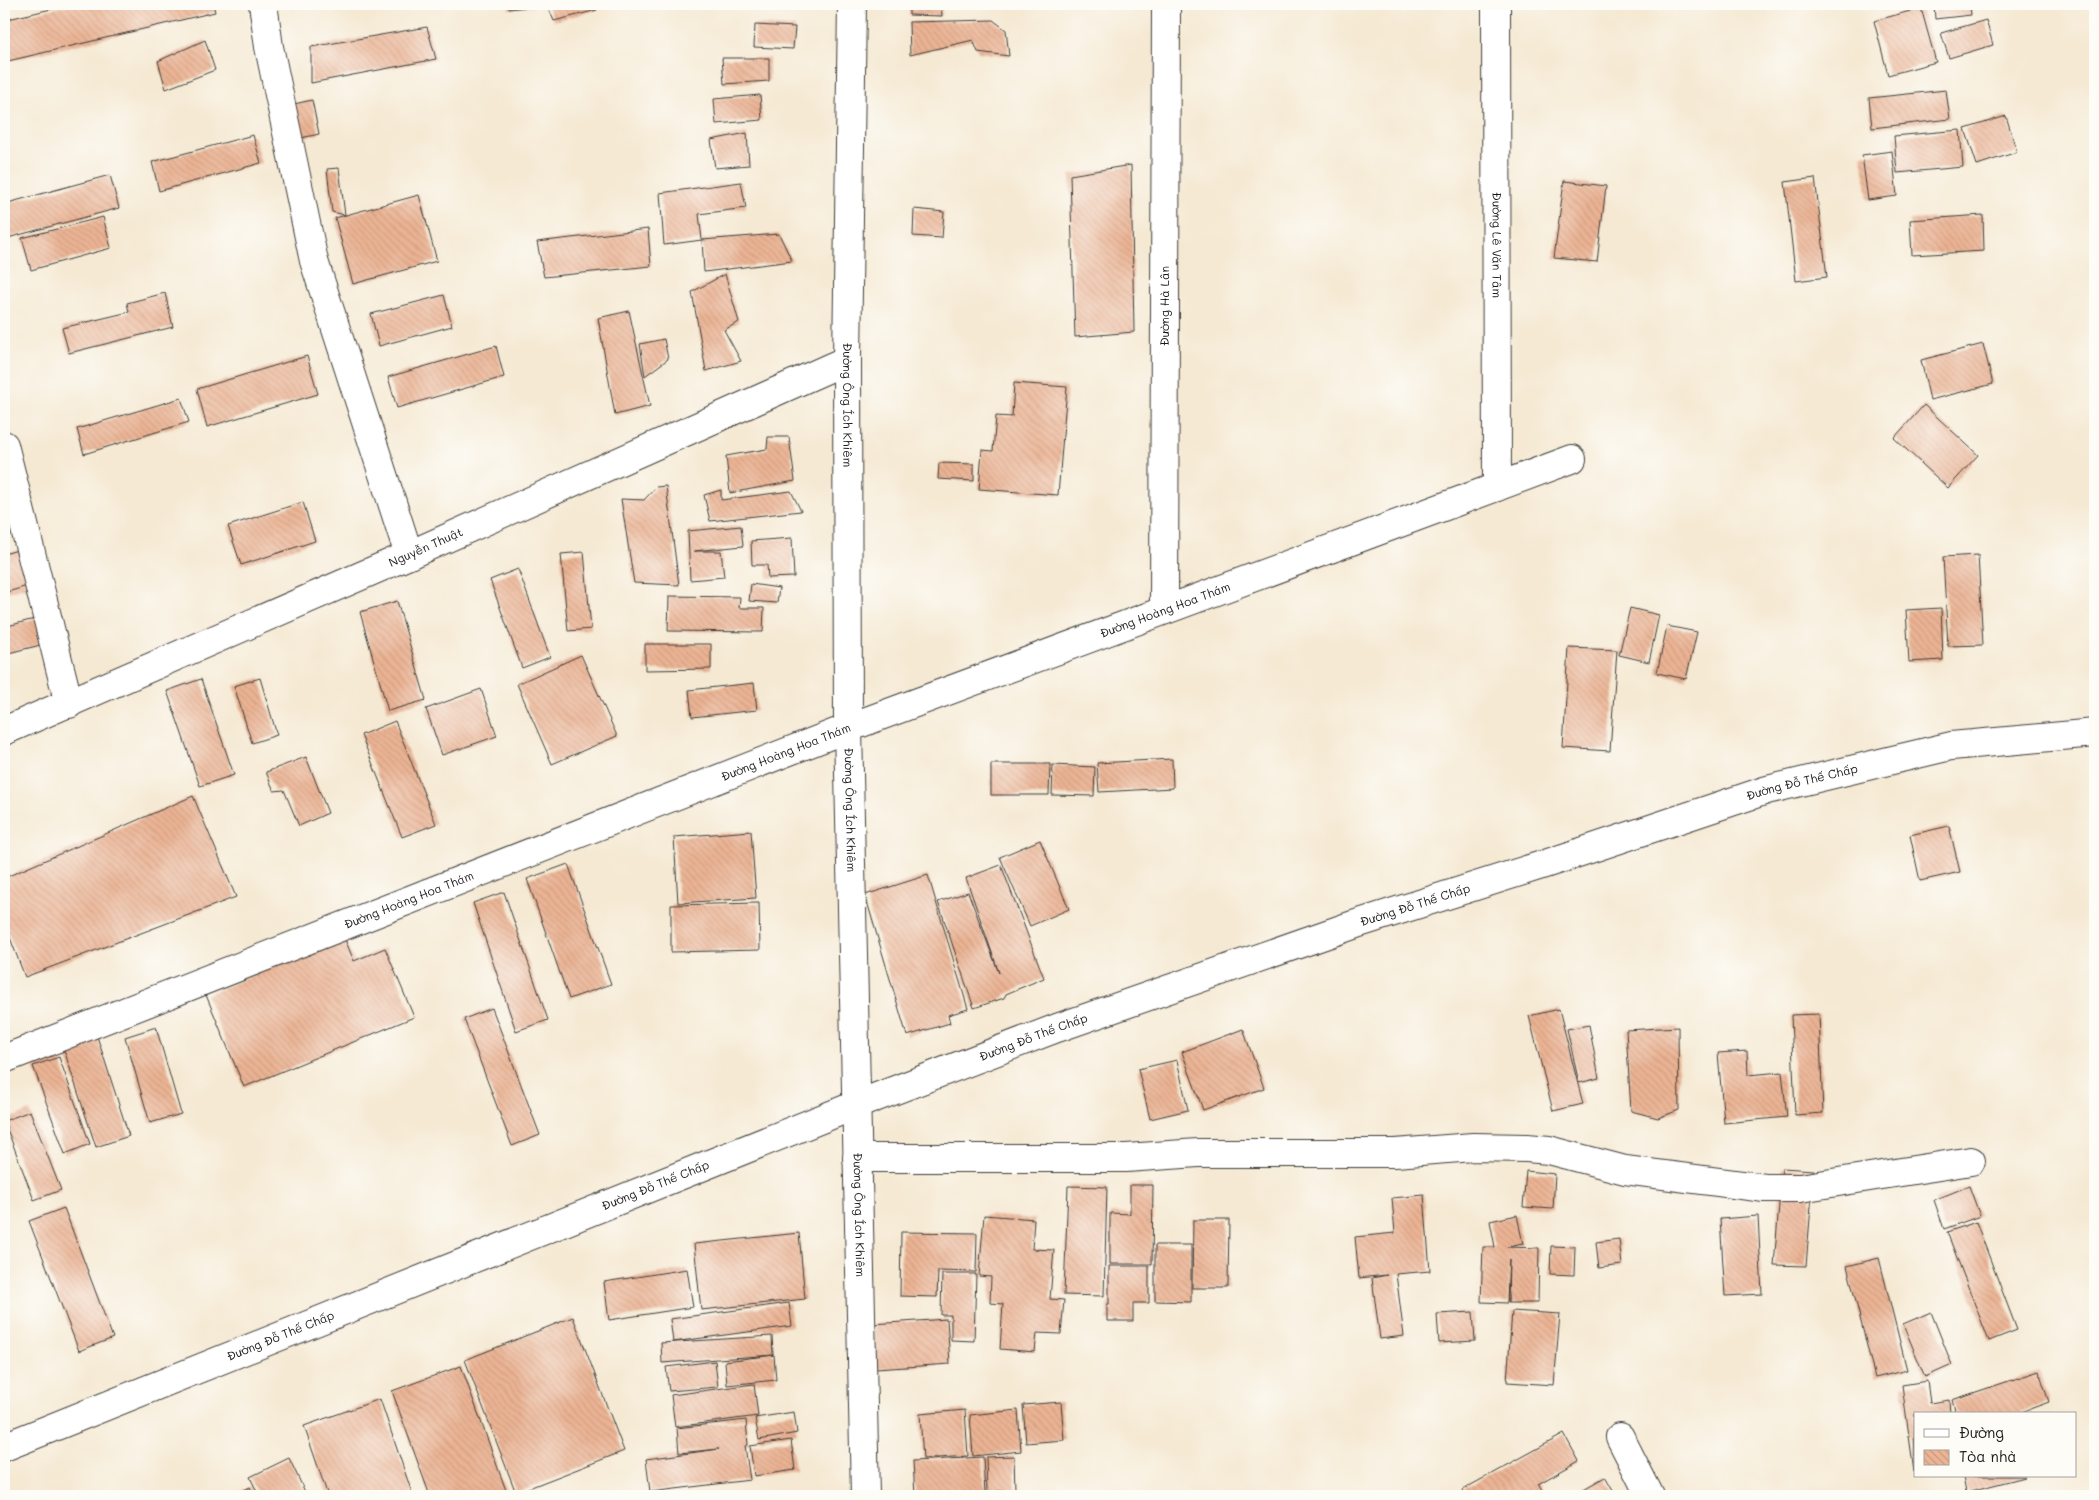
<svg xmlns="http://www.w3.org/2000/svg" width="2099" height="1500" viewBox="0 0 2099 1500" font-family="Mali,sans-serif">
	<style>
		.building { fill: url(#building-back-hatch) }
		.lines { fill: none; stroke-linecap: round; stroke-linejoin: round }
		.minor-casing { stroke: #3d3b37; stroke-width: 30 }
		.tertiary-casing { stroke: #3d3b37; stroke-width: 30 }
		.minor { stroke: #fff; stroke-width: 28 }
		.tertiary { stroke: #fff; stroke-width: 28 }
		.labels { text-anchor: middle; stroke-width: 4.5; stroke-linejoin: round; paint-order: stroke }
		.street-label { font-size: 12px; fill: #1c1c1c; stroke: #fdfcf7 }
	</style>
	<defs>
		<pattern id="building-back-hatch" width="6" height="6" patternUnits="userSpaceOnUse" patternTransform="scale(1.25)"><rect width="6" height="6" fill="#ecb494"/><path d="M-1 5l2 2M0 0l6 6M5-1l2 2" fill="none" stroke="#ca9a7f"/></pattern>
	</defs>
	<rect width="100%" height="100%" fill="#fdfcf7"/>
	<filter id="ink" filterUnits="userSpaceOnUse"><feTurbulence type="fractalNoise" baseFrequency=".02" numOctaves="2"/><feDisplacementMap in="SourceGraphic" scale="10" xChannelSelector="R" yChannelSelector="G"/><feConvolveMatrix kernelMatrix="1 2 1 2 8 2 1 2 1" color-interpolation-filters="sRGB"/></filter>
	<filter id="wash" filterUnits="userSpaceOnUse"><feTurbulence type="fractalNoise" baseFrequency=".0096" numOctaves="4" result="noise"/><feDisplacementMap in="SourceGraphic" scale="20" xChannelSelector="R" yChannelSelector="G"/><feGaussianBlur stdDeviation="1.12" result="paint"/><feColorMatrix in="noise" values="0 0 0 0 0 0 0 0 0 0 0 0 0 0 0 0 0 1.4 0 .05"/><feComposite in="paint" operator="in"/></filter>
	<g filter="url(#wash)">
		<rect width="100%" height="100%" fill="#f5e9d3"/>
		<g id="blocks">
			<path class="building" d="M73,4H213L215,12L4,62V20Z
				M509,4H534V6L509,9Z
				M547,4H596L597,10L554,21Z
				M909,4H941L942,16L909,15Z
				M947,4H1042V5L948,7Z
				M1934,4H1970L1971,15L1935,19Z
				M1921,8L1936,62L1888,75L1874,21Z
				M993,20L1006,30L1009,56L978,52L973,40L910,55L909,22Z
				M1986,20L1993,45L1949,58L1941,33Z
				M755,25L795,27L793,49L754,47Z
				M427,27L436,59L311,83V47Z
				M205,40L215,70L166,89L158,61Z
				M722,58H769V81L724,84Z
				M1946,90L1950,119L1872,128L1869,98Z
				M760,95L762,120L716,124L714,99Z
				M312,100L319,134L301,138L294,104Z
				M2006,116L2017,152L1977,165L1965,129Z
				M1960,130L1963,167L1897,173L1894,136Z
				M747,133L749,165L715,168L711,140Z
				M253,135L261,163L159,191L152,162Z
				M1892,151L1897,196L1868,200L1862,155Z
				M1131,165L1134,332L1075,337L1070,175Z
				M339,168L345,215L332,212L327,169Z
				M110,175L119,208L4,239V204Z
				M1815,178L1827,277L1796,281L1785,182Z
				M1564,181L1606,186L1597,262L1554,258Z
				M741,182L746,208L699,214L702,240L664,245L660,193Z
				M419,195L437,261L353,284L335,218Z
				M914,209L944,212L942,238L913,236Z
				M1983,215L1984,251L1912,255L1910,220Z
				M103,217L111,248L31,270L22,238Z
				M648,229L651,266L544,277L537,242Z
				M779,234L792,261L704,272L702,240Z
				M725,274L739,322L724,330L741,361L706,371L692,292Z
				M165,293L173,327L69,353L62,328L129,312L127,303Z
				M444,295L452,326L379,346L371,314Z
				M629,311L650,406L615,415L598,318Z
				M664,339L668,359L645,376L640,344Z
				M1983,344L1993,384L1930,400L1921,360Z
				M496,346L504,377L397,408L388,377Z
				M307,356L318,394L207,427L197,389Z
				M1014,383L1067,387L1058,495L979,489L982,450L993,451L996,416L1012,417Z
				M181,398L189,422L84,454L77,429Z
				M1924,405L1978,455L1948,488L1894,438Z
				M768,437H789L795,481L730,493L726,456L767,449Z
				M939,463L974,464V481L938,479Z
				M666,486L679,585L634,583L621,499L644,500L656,487Z
				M721,490V500L791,491L801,511L710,521L704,495Z
				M303,502L315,541L241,565L228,526Z
				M741,526L743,546L694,551H721L724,577L690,580L688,531Z
				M792,538L794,577L768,578L767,565H752L751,541Z
				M21,549L31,585L4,593V554Z
				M584,552L591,629L568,631L561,554Z
				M1978,555L1983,645L1948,646L1943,557Z
				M518,569L550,657L522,668L490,580Z
				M751,584L779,588L777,603L749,601Z
				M669,596L740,597L739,608H764L763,632L668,631Z
				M397,601L426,700L388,711L360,612Z
				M1630,608L1659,615L1649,662L1619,655Z
				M1941,608L1943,660L1909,662L1906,610Z
				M38,618L45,644L4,654V627Z
				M1667,626L1697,632L1686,679L1657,673Z
				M645,644H711V669L645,670Z
				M1569,648L1617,650L1610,751L1563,748Z
				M581,655L617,736L552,764L517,684Z
				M260,678L277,735L252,743L234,686Z
				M201,679L234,775L200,786L167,691Z
				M754,683L757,710L692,717L689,690Z
				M481,689L497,736L442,755L426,709Z
				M395,721L436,824L402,837L361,735Z
				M306,757L328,813L299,826L284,790L274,791L266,772Z
				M1172,759L1173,788L1099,792L1097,763Z
				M991,764H1050L1049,795H991Z
				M1053,765L1095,767L1094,796L1052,795Z
				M193,796L236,897L25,977L4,922V878Z
				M1949,826L1960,872L1920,881L1910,835Z
				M751,831L756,898L678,903L674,837Z
				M1040,840L1069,909L1030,926L1000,857Z
				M568,864L611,984L569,999L527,879Z
				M1001,865L1044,978L1006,994L1004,998L974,1008L938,902L968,892L999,973L966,878Z
				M928,875L968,1009L948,1015L950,1023L907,1036L865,895Z
				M504,892L548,1020L516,1031L473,903Z
				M759,903L760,950L671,952V905Z
				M344,937L354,961L385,948L414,1017L244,1087L206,995Z
				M492,1008L540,1135L512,1146L464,1019Z
				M1559,1009L1583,1104L1553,1111L1529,1016Z
				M1819,1014L1823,1113L1795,1115L1791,1015Z
				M1589,1025L1599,1078L1579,1083L1567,1029Z
				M156,1027L181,1114L150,1123L125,1037Z
				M1678,1027L1679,1110L1658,1118L1631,1111L1626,1030Z
				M1243,1029L1264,1088L1203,1110L1182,1052Z
				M95,1030L129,1136L96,1147L61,1041Z
				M1747,1051L1748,1075L1782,1072L1787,1117L1724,1123L1718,1053Z
				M59,1057L90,1144L65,1154L33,1066Z
				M1177,1060L1188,1110L1150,1119L1138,1069Z
				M30,1111L61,1190L34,1200L4,1121Z
				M1782,1168L1814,1170L1806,1266L1774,1265Z
				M1526,1171L1555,1174L1553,1209L1523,1207Z
				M1130,1185H1153L1152,1264H1110V1213L1130,1214Z
				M1068,1186L1107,1187L1104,1296L1064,1295Z
				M1969,1186L1980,1216L1944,1229L1934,1200Z
				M1424,1195L1430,1271L1396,1274L1404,1336L1380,1339L1372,1278L1387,1275L1359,1278L1355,1237L1395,1233L1392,1198Z
				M64,1208L113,1338L79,1351L29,1221Z
				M984,1215L1034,1219L1032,1249L1054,1250L1050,1299L1064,1300L1061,1334L1037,1333L1035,1352L1000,1349L1003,1304L990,1303L991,1277L979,1276Z
				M1517,1215L1523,1244L1507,1247L1539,1248L1538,1303H1508L1509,1259L1507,1303L1481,1302L1483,1247H1495L1490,1221Z
				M1758,1216L1762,1294L1725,1296L1720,1219Z
				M1193,1220H1229L1228,1288H1192Z
				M1976,1222L2017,1330L1989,1341L1947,1232Z
				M901,1232L977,1233L976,1272L938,1271L937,1297L900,1296Z
				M799,1233L805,1299L701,1310L694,1244Z
				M1619,1239L1622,1265L1599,1268L1596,1242Z
				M1155,1245H1191V1302L1155,1301Z
				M1551,1246L1575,1247L1574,1275L1550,1274Z
				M1879,1258L1907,1370L1875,1378L1847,1266Z
				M1109,1266H1149V1303H1133V1321H1107V1304H1109Z
				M687,1269L693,1307L609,1320L604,1282Z
				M942,1274H976L974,1341L951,1340V1315H941Z
				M789,1303L792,1326L673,1342L670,1319Z
				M1512,1311L1560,1314L1554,1385L1507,1382Z
				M1473,1312L1475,1341L1439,1343L1437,1314Z
				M1931,1312L1952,1365L1925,1377L1903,1324Z
				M573,1317L624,1451L516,1493L465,1360Z
				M947,1319L950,1364L876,1369L873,1324Z
				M772,1336L773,1355L662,1363L661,1343Z
				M774,1355L776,1380L727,1385L725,1361Z
				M715,1361L718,1387L669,1391L666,1367Z
				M461,1366L508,1496H430L392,1391Z
				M2039,1371L2049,1402L2016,1414H1956L1952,1400Z
				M1927,1381L1930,1403L1949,1400L1950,1414H1915L1914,1472L1902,1385Z
				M754,1384L758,1416L675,1427L671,1395Z
				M380,1399L413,1496H328L304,1426Z
				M1061,1402L1064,1440L1026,1443L1023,1405Z
				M965,1410L968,1456L923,1459L920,1414Z
				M1018,1410L1021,1451L973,1456L970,1415Z
				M794,1412L797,1433L759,1440L755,1418Z
				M746,1420L748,1445L745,1446L750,1480L650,1492L646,1459L719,1449L679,1453L677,1428Z
				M1564,1434L1579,1461L1538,1484L1545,1496H1465L1462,1490Z
				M791,1440L795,1470L754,1476L750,1446Z
				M1014,1456L1015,1490L987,1492L986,1457Z
				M983,1457L985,1494L915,1496L913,1461Z
				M289,1458L307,1496H259L250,1477Z
				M1963,1476H2025V1477L1966,1492Z
				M1605,1477L1616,1496H1571Z
				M250,1487L254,1496H228Z"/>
		</g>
	</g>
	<g filter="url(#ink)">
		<use href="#blocks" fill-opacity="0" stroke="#3d3b37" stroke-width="1"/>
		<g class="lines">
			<defs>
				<g id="minor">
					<path d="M263,4L269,47L314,261L409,555"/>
					<path id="s1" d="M852,4L847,360L848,728L865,1496"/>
					<path id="s2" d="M1496,4L1497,487"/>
					<path d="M4,445L69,704"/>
					<path id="s3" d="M1164,610L1166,4"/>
					<path id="s4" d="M4,731L409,555L847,360"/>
					<path id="s5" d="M4,1059L848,728L1572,459"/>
					<path d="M857,1158H1126L1198,1153H1395L1473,1147L1527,1148L1549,1150L1625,1170L1765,1188H1800L1971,1161"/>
					<path d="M1620,1437L1650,1496"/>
				</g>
				<g id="tertiary">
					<path id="s6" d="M4,1447L856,1105L1057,1028L1356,924L1545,864L1767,790L1951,746L2095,733"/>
				</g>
			</defs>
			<use href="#minor" class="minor-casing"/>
			<use href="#tertiary" class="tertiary-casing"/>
			<use href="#minor" class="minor"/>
			<use href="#tertiary" class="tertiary"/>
		</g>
	</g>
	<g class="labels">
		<g class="street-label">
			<text dy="4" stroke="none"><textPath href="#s2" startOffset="241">Đường Lê Văn Tâm</textPath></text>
			<text dy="4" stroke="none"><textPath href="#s3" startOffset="304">Đường Hà Lân</textPath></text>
			<text dy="4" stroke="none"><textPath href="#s1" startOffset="401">Đường Ông Ích Khiêm</textPath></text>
			<text dy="4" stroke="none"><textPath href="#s4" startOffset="460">Nguyễn Thuật</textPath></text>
			<text dy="4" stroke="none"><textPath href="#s5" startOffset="1245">Đường Hoàng Hoa Thám</textPath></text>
			<text dy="4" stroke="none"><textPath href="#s5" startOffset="840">Đường Hoàng Hoa Thám</textPath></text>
			<text dy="4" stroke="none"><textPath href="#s6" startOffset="1918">Đường Đỗ Thế Chấp</textPath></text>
			<text dy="4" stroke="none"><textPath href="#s1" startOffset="806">Đường Ông Ích Khiêm</textPath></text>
			<text dy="4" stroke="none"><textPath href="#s5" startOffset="435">Đường Hoàng Hoa Thám</textPath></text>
			<text dy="4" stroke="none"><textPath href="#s6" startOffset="1512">Đường Đỗ Thế Chấp</textPath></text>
			<text dy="4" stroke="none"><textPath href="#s6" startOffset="1108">Đường Đỗ Thế Chấp</textPath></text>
			<text dy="4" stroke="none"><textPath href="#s6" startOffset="702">Đường Đỗ Thế Chấp</textPath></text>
			<text dy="4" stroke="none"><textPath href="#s1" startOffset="1211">Đường Ông Ích Khiêm</textPath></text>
			<text dy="4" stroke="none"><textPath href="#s6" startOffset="298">Đường Đỗ Thế Chấp</textPath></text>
		</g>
	</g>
	<rect width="2099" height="1500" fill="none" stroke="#fdfcf7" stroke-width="20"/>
	<rect x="1914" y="1412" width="162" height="65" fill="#fdfcf7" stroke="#a3a29f"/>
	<rect x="1924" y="1429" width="25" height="8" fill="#ffffff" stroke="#a3a29f"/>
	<text x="1959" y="1438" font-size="15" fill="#1c1c1c">Đường</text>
	<rect x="1924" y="1450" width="25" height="15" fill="url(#building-back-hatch)" stroke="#a3a29f"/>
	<text x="1959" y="1462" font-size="15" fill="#1c1c1c">Tòa nhà</text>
</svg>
